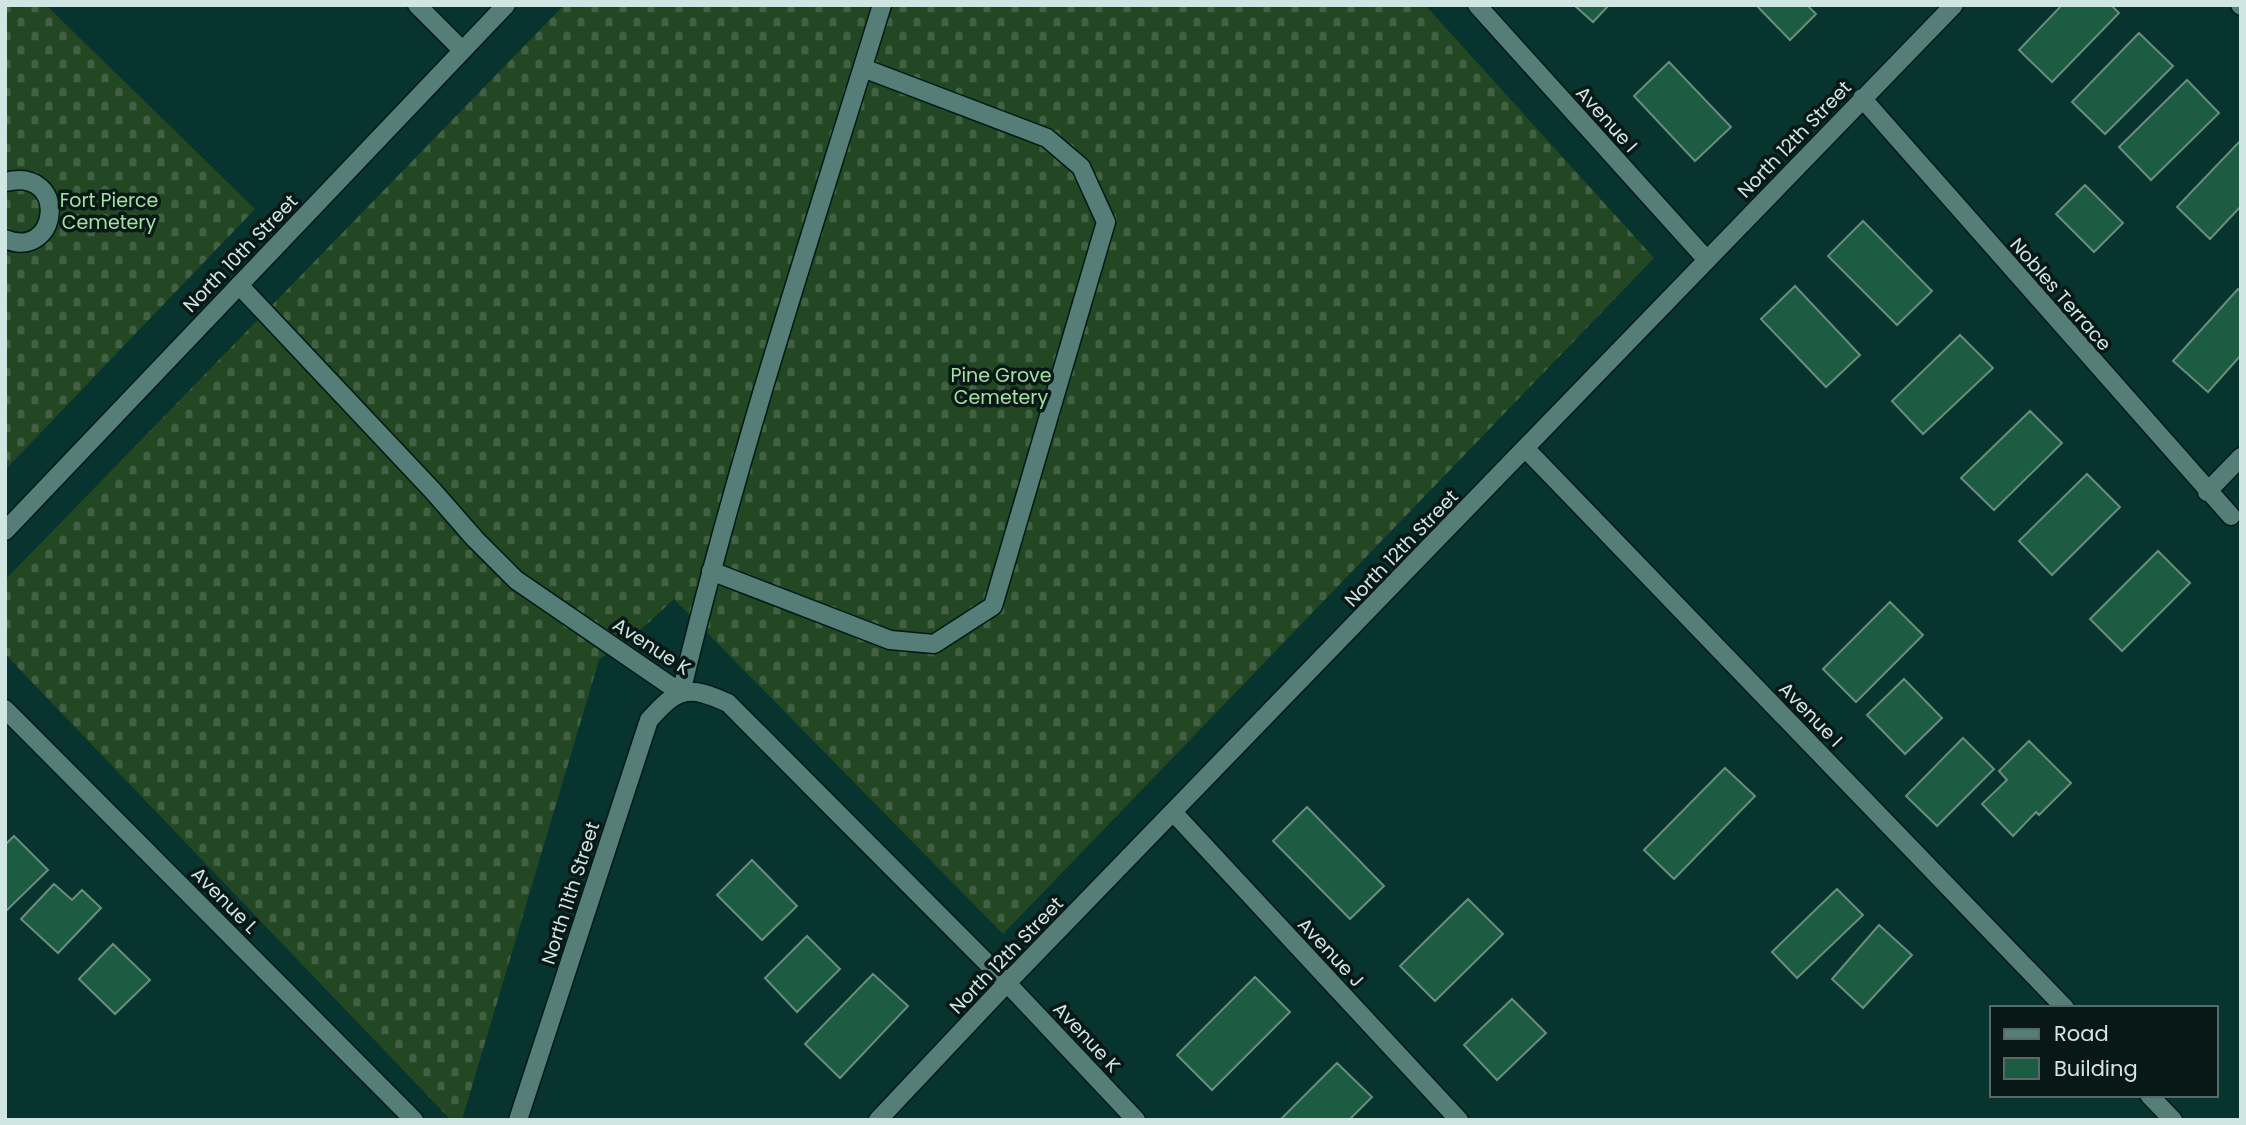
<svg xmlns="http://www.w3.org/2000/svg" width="2246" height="1125" viewBox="0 0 2246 1125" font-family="Poppins,sans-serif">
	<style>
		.cemetery { fill: url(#cemetery-stones) }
		.building { fill: #1b5c43; stroke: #6a8d7c; stroke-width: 2 }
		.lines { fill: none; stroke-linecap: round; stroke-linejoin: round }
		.service-casing { stroke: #001a17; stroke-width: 21 }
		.minor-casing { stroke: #001a17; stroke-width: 21 }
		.tertiary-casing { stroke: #001a17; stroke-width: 21 }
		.service { stroke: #547e77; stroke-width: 18 }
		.minor { stroke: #547e77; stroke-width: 18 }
		.tertiary { stroke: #547e77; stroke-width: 18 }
		.labels { text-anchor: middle; stroke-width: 7; stroke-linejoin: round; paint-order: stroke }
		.street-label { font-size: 19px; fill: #d0e6e2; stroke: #071816 }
		.park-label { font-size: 19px; fill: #a3e2a2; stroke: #071816 }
	</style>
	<defs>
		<pattern id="cemetery-stones" width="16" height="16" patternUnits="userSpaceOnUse" patternTransform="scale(1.75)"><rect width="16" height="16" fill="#234623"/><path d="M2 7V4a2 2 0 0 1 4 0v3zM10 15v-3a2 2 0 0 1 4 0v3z" fill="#426143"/></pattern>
	</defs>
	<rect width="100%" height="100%" fill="#08342f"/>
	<path class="cemetery" d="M5,5H46L255,209L5,470Z
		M564,5H1425L1654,258L1003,934L674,599L646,625L599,660L462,1120H451L5,654V580Z"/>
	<path class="building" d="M1574,5H1609L1593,22Z
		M1756,5H1807L1816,14L1790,40Z
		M2062,5H2111L2119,13L2052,82L2019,50Z
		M2139,33L2173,66L2105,134L2072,102Z
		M1669,62L1731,127L1695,161L1634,96Z
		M2187,80L2219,113L2151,180L2119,147Z
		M2241,140V206L2210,239L2177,207Z
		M2085,185L2123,223L2094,252L2056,214Z
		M1863,221L1932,291L1897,325L1828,256Z
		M1795,286L1860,355L1826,387L1761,319Z
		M2238,289L2241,292V355L2208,392L2173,361Z
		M1960,335L1993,368L1923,434L1892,401Z
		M2030,411L2062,443L1994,510L1961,478Z
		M2087,474L2120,507L2052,575L2019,541Z
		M2158,551L2190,583L2122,651L2090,619Z
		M1890,602L1923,635L1856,702L1823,669Z
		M1904,679L1942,718L1905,754L1867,715Z
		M1963,738L1994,769L1937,826L1906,796Z
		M2029,741L2071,783L2039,815L2036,812L2013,836L1982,804L2007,780L1999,771Z
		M1725,768L1755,796L1674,879L1644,850Z
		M1307,807L1384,886L1350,919L1273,841Z
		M14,836L48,870L5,912V845Z
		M752,860L797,906L762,940L717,895Z
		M54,884L72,900L82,890L101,908L58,953L21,919Z
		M1837,889L1863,915L1797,978L1772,952Z
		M1468,899L1503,934L1435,1001L1400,966Z
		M1879,925L1912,955L1863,1008L1832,979Z
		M807,936L840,969L797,1012L765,978Z
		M113,944L150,980L115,1014L79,979Z
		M873,974L908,1006L840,1078L805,1044Z
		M1255,977L1290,1012L1212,1090L1177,1055Z
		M1512,999L1546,1033L1497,1080L1464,1045Z
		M1337,1063L1372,1097L1349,1120H1280Z"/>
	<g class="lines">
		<defs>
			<path id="service" d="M5,182C70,166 59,262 5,239
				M239,285L433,491L475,539L516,580L681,693C736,460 812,233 882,5
				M711,571L890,640L934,644L993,606L1106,222L1081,167L1047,138L863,68"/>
			<path id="minor" d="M417,5L462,50
				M1477,5L1707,260
				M1862,98L2231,516
				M1526,449L2065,1008
				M2207,492L2241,457
				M5,531L506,5
				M5,709L414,1120
				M1173,812L1459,1120
				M2149,1095L2173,1120
				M518,1120L649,720C678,687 688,685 728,703L1007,983L1136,1120
				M878,1120L1007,983L1954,5"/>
			<path id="tertiary" d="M2240,5L2241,6"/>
		</defs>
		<use href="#service" class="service-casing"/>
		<use href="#minor" class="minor-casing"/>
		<use href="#tertiary" class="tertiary-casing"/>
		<use href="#service" class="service"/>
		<use href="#minor" class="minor"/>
		<use href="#tertiary" class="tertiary"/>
	</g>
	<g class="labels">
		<g class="street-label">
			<text transform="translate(1607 119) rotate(48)" y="7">Avenue I</text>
			<text transform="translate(1794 139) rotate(-46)" y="7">North 12th Street</text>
			<text transform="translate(240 253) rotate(-46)" y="7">North 10th Street</text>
			<text transform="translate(2061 294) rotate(49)" y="7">Nobles Terrace</text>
			<text transform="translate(1401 548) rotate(-46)" y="7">North 12th Street</text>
			<text transform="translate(652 646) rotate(33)" y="7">Avenue K</text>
			<text transform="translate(1811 714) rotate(46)" y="7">Avenue I</text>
			<text transform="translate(570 893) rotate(-72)" y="7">North 11th Street</text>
			<text transform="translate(225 900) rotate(45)" y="7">Avenue L</text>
			<text transform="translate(1331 952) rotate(47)" y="7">Avenue J</text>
			<text transform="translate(1006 955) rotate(-46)" y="7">North 12th Street</text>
			<text transform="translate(1087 1037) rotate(47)" y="7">Avenue K</text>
		</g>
		<g class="park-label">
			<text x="109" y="207">Fort Pierce<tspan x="109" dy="22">Cemetery</tspan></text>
			<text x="1001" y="382">Pine Grove<tspan x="1001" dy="22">Cemetery</tspan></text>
		</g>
	</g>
	<rect width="2246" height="1125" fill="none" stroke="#d0e6e2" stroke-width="14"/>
	<rect x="1990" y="1006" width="228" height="91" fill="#071816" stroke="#576a68" stroke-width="2"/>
	<rect x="2004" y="1029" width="35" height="10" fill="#547e77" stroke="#576a68" stroke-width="2"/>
	<text x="2054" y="1041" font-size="21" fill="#d0e6e2">Road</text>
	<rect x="2004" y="1058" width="35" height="21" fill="#1b5c43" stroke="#576a68" stroke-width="2"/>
	<text x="2054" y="1076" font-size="21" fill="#d0e6e2">Building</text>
</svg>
